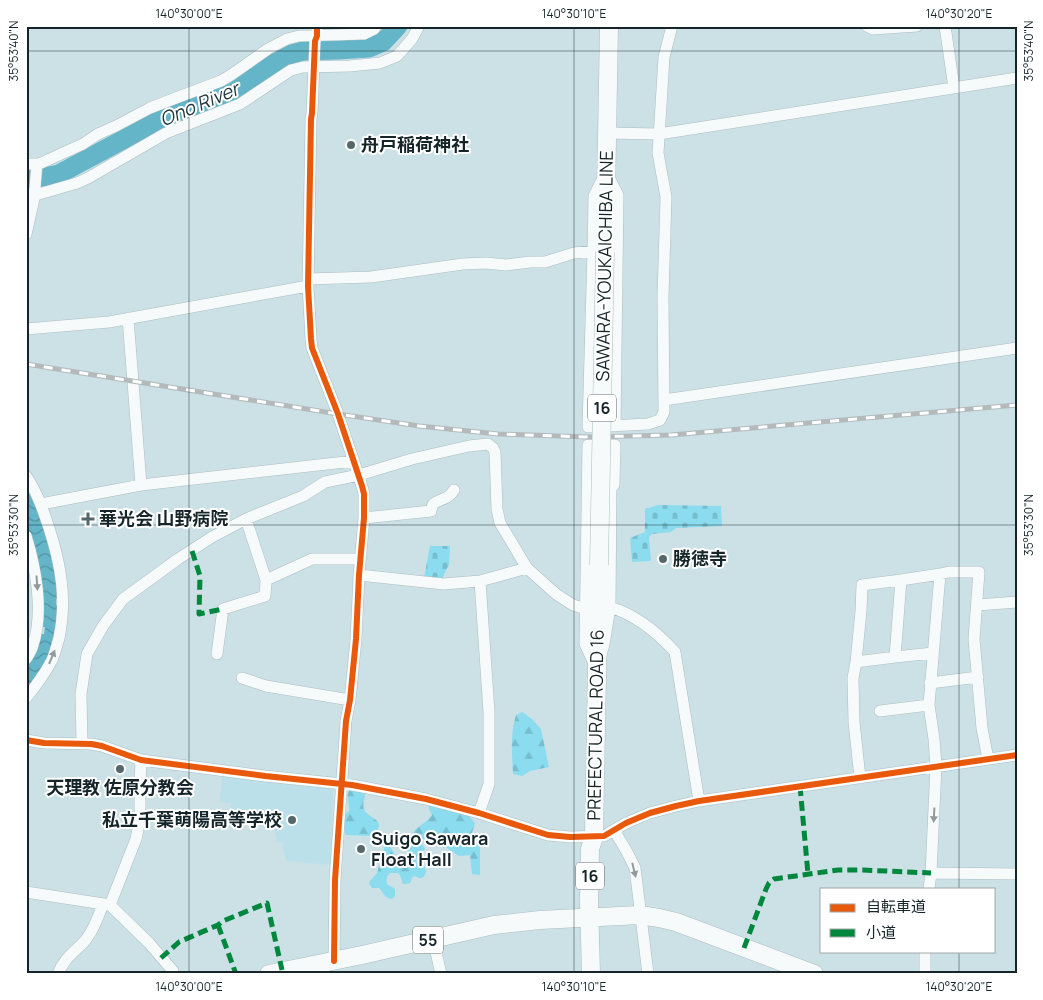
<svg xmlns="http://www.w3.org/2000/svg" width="1043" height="1000" viewBox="0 0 1043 1000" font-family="Manrope,'Noto Sans JP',sans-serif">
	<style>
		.built { fill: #bbe0ea }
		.forest { fill: url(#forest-firs) }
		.cemetery { fill: url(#cemetery-stones) }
		.water { fill: url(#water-waves) }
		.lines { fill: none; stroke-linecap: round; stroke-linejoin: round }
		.river { stroke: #63b5c7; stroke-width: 19 }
		.minor-casing { stroke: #abbdc0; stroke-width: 12 }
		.primary-casing { stroke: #abbdc0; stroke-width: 19 }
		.minor { stroke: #f7fafb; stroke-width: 11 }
		.primary { stroke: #f7fafb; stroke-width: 18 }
		.rail-casing { stroke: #b4babc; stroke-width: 5 }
		.rail { stroke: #fff; stroke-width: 3; stroke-dasharray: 9; stroke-linecap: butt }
		.primary-bridge-casing { stroke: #abbdc0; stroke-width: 19; stroke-linecap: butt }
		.primary-bridge { stroke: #f7fafb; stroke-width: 18 }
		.quiet { stroke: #00873e; stroke-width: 5; stroke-dasharray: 10 5; stroke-linecap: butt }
		.cycleway-casing { stroke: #fff; stroke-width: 9 }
		.cycleway { stroke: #e8590c; stroke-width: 6 }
		.oneway { fill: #929a9c }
		.ticks { fill: none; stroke: #162529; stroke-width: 1; stroke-opacity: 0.45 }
		.poi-dot { fill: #55676b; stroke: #fff; stroke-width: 2 }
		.labels { text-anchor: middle; stroke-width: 4; stroke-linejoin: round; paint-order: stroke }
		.shield { fill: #fff; stroke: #5c6669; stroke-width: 1 }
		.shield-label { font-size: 16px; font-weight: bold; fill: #162529 }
		.poi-label { font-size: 18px; font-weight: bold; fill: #162529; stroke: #fff; text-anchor: start }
		.street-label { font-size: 18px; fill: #162529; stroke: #fff }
		.water-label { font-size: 19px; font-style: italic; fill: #1f373d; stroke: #fff }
		.neatline { fill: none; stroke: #162529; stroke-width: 2 }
		.ticks-label { font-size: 12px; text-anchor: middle; fill: #162529 }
	</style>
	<defs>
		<pattern id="forest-firs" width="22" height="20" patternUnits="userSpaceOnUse" patternTransform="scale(1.25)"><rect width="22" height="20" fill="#8bdcef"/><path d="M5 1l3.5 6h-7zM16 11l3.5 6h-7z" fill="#77bdcd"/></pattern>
		<pattern id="cemetery-stones" width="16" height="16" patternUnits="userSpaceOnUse" patternTransform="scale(1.25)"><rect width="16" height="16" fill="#8bdcef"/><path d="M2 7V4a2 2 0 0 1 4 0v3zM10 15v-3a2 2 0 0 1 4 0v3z" fill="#77bdcd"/></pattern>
		<pattern id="water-waves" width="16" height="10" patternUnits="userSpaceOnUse" patternTransform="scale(1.25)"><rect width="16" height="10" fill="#63b5c7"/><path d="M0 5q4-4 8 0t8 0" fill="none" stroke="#5193a2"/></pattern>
	</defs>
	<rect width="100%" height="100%" fill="#cbe1e6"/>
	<path class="built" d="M222,776L333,788L331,865L286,861L282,842L277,843L273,823L230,818L231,803L220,802Z"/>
	<path class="forest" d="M522,712L532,719L541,729L549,767L530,771L522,776L513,774C512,755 510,733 516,715Z
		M353,790L360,791L365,794C365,799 362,805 364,809C368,820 390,819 372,836L346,835C344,830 343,819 346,814C349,810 350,813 349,807C349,800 346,797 349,791Z
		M431,804L469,816L475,823L469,842L480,845V875L472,874L470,855L459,856L436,841L415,838L413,834L414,831C421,824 426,823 432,815L429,809V806Z
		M416,844H422L425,849L417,856C415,864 418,864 425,867L426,872L424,877L421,878L413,876L410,883L406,884H403L400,875L398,873H390C386,877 386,879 387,884L395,889V896L392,899C384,898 384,893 379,888H372L369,884L370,881L377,873L385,845C397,847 392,864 407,857C409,849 406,846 416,844Z"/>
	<path class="cemetery" d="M658,505L721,506L722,526L676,528L671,532L652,534L649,537L651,561L632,562L630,538L645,532V509Z
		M430,546H450L449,565L444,574L442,581L424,578Z"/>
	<path class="water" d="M26,486C45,524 54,557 59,599H56V605H58C56,621 55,637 50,652C45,665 35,678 26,689V667L30,662L41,634H44L45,627H42L35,548L26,524Z"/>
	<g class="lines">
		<path class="river" d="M26,178L43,177L59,174L158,121L233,92L276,62L292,54L303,51L338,50L369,48L383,42L398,26"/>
		<defs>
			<path id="minor" d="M317,26V36L315,41L312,113L311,119L308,286L311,339L312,348L338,414L362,486L364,494V518L359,575L356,639L350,700L346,721L335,880L334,961
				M867,26L873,29L917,26
				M945,26L954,88
				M607,133L659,134L1017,78
				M26,164H39L83,144L98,134L116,126L150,108L168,101L221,81L231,75L268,49L287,39L299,36L364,34L374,29L376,26
				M26,194H39L77,183L88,178L166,133L240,104L291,70L303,67L350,66L380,63L397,56L412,39L419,26
				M26,234L34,199L37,164
				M593,251L588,427L648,424L660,420L664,412L663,297L666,197L658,153L664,57L672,26
				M308,279L371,277L463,264L486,263L506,265L530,262H545L574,253L593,251L594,196L606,172L618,195L615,426
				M128,318L141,485
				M26,329L109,322L308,286
				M664,400L1017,348
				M588,445H615L614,485H611L610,607L604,644L597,670L585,644Z
				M26,476C37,492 43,510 49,528C61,565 67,600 59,638C57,645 55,653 52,660C45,673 36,686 26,698
				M41,504L141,485L354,461
				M364,518L431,511C433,500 436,503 445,498C449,497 452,493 454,490
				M246,519L266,580
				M26,536C36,568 44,612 33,645C32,650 29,654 26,659
				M359,575L444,584L480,581L527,568
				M977,605L1017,602
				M610,607C636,615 657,632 675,652L699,801
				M933,653L895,657L901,580L940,574L949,572H979L974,639L982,728L988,759
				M217,654L223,609L265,596L266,580L312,559H360
				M895,657L856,662L861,611L862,585L901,580
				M856,662L853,678L854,722L860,778
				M242,678L266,686L350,700
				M930,683L978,677
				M880,711L929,705
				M26,740L44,743L91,744L102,746L141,760L265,776L352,785L426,799L479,813L548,835L570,837L604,836L626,823L650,813L676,806L699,801L1017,755
				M82,744L81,694L87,654L103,626L123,599L178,559L212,537L246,519L303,496L325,482L359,475L412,459L469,446L488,444L493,448L495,452L497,509L500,523L527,568L556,594L573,605L586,609
				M479,813L489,784V712L480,581
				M614,830L627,852L635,868L648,974
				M931,873L1017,874
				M929,889L931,873L936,766L934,739L929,705L940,574
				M26,892L110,905L149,943L173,971
				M110,905L136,839L140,820V784L141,760
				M433,939L441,974
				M58,974C63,960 73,953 83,943C93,932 98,917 103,904
				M925,974V951"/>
			<path id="primary" d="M605,252L609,26
				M269,974L362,955L494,925L540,920L640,915L659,918L676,922L814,974
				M591,974L589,900L590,849L594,837L599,565"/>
		</defs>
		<use href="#minor" class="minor-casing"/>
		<use href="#primary" class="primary-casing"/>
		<use href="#minor" class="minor"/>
		<use href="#primary" class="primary"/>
		<defs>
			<path id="rail" d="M26,364L338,414L419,426L498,434L588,437L671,435L1017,405"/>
		</defs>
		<use href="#rail" class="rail-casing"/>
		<use href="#rail" class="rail"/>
		<defs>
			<path id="primary-bridge" d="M599,565L605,252"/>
		</defs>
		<use href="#primary-bridge" class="primary-bridge-casing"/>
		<use href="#primary-bridge" class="primary-bridge"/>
		<path class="quiet" d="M192,551L200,576L199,614L223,609
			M800,786L808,874
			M218,925L236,974
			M744,948L766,889L769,883L774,879L838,870H863L931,873
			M161,958L179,942L218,925L223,921L267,903L282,970"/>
		<defs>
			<path id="cycleway" d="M317,26V36L315,41L312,113L311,119L308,286L311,339L312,348L338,414L362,486L364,494V518L359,575L356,639L350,700L346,721L335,880L334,961
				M26,740L44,743L91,744L102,746L141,760L265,776L352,785L426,799L479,813L548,835L570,837L604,836L626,823L650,813L676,806L699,801L1017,755"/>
		</defs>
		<use href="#cycleway" class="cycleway-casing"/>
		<use href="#cycleway" class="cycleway"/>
	</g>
	<defs><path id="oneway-solid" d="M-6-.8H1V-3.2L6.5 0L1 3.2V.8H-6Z" transform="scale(1.25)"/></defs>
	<g class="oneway">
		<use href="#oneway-solid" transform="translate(37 583) rotate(86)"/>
		<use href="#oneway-solid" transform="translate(52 657) rotate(-67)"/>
		<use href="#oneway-solid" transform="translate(934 815) rotate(93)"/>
		<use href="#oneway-solid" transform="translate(634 870) rotate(76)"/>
	</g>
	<path class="ticks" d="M189,26V974M574,26V974M959,26V889M26,51H1017M26,525H1017M959,951V974"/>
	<g class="poi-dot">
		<circle cx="351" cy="145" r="5"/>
		<path d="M85.5 511.5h5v5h5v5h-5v5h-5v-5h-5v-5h5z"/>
		<circle cx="663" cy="559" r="5"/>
		<circle cx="120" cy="769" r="5"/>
		<circle cx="292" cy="820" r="5"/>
		<circle cx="361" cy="849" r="5"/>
	</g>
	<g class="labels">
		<g class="shield">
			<rect x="588" y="394.5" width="28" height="27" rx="4"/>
			<rect x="576" y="862.5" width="28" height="27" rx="4"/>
			<rect x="413" y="926.5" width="30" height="27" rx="4"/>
		</g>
		<g class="shield-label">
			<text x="602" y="414">16</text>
			<text x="590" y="882">16</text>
			<text x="428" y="946">55</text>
		</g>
		<g class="poi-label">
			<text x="361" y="151">舟戸稲荷神社</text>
			<text x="99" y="525">華光会 山野病院</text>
			<text x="673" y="565">勝徳寺</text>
			<text x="120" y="794" text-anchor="middle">天理教 佐原分教会</text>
			<text x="282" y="826" text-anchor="end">私立千葉萌陽高等学校</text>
			<text x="371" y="845">Suigo Sawara<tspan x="371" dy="21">Float Hall</tspan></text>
		</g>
		<g class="street-label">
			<text transform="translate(605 266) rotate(-89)" y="6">SAWARA-YOUKAICHIBA LINE</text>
			<text transform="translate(596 725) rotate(-89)" y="6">PREFECTURAL ROAD 16</text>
		</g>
		<g class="water-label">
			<text transform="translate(199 104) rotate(-23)" y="7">Ono River</text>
		</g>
	</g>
	<rect width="1043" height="1000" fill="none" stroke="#ffffff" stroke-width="55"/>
	<rect x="820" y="888" width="175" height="65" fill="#ffffff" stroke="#a2a8a9"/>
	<rect x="830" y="904" width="25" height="8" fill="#e8590c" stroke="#a2a8a9"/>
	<text x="866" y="912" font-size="15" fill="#162529">自転車道</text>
	<rect x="830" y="929" width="25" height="8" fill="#00873e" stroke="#a2a8a9"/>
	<text x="866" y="938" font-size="15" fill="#162529">小道</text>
	<rect x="28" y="28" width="988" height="944" class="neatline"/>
	<g class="ticks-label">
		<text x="189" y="18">140°30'00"E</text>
		<text x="574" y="18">140°30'10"E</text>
		<text x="959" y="18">140°30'20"E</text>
		<text transform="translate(14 51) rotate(-90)" y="4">35°53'40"N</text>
		<text transform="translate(1029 51) rotate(-90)" y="4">35°53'40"N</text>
		<text transform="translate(14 525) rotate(-90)" y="4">35°53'30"N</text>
		<text transform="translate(1029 525) rotate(-90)" y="4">35°53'30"N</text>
		<text x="189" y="991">140°30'00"E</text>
		<text x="574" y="991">140°30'10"E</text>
		<text x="959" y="991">140°30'20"E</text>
	</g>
</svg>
